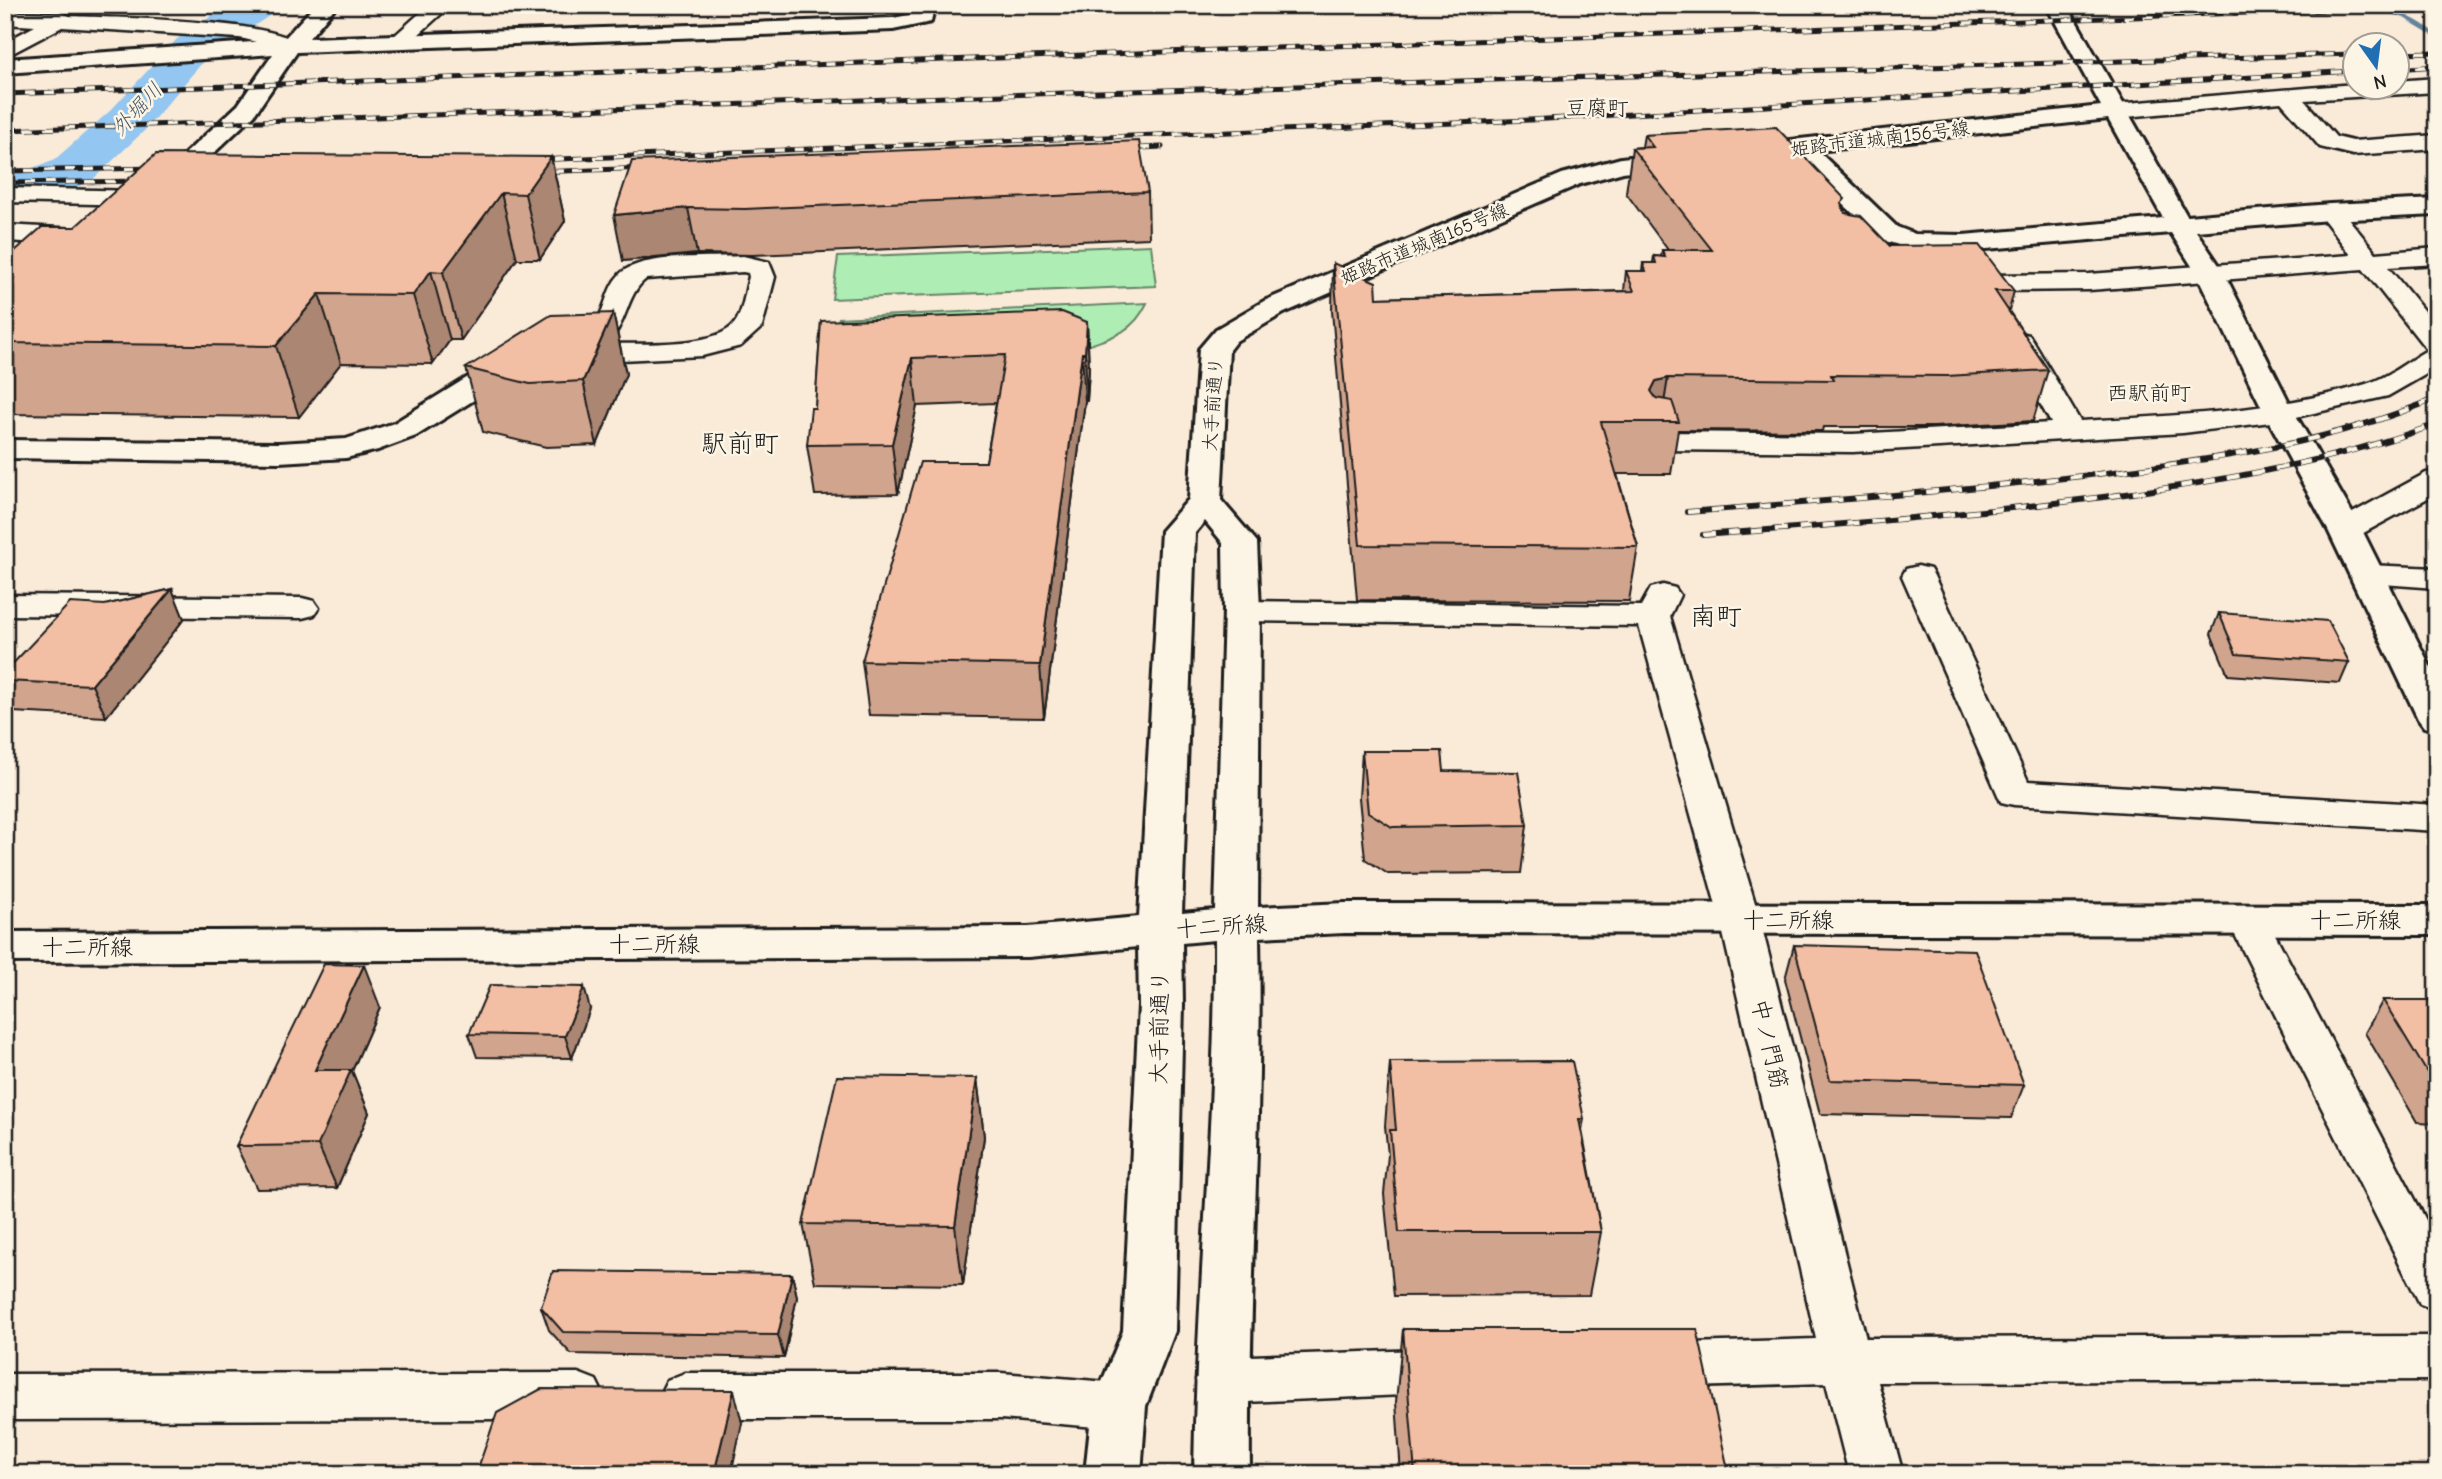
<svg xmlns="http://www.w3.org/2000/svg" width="2442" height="1479" viewBox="0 0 2442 1479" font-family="'Comic Neue','Klee One',sans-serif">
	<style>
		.green { fill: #aeedb4; stroke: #658468; stroke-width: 2 }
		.water { fill: #93c6f0; stroke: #63829b; stroke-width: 2 }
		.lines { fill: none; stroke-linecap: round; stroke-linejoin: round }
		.stream { fill: #63829b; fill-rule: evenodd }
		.river { fill: #93c6f0; fill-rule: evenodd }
		.minor-casing { stroke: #1c1c1c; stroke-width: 5 }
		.tertiary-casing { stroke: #1c1c1c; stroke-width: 6 }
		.minor { fill: #fcf5e5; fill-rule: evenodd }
		.tertiary { fill: #fcf5e5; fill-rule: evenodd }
		.rail-far1-casing { stroke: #1c1c1c; stroke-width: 5 }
		.rail-casing { stroke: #1c1c1c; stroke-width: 6 }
		.rail-far1 { stroke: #fcf5e5; stroke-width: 3.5; stroke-dasharray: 10; stroke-linecap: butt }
		.rail { stroke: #fcf5e5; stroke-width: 4.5; stroke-dasharray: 12; stroke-linecap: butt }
		.wall { fill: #d1a48d; stroke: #1c1c1c; stroke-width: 2 }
		.shaded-wall { fill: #aa8673; stroke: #1c1c1c; stroke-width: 2 }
		.building { fill: #f3bfa4; stroke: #1c1c1c; stroke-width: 2 }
		.labels { text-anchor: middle; stroke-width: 5; stroke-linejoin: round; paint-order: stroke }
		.far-street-label { font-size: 19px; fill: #1c1c1c; stroke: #fcf5e5 }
		.far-quarter-label { font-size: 21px; fill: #1c1c1c; stroke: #fcf5e5 }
		.far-water-label { font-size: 21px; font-style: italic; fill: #465866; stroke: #fcf5e5 }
		.street-label { font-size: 23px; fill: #1c1c1c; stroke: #fcf5e5 }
		.quarter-label { font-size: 26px; fill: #1c1c1c; stroke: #fcf5e5 }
	</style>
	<rect width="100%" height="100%" fill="#faead8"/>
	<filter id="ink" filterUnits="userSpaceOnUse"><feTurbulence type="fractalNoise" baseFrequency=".0143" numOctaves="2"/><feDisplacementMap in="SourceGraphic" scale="14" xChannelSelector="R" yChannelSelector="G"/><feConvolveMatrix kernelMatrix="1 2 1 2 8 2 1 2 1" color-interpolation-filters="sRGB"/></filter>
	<g filter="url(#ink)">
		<path class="green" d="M1151,245L1156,286L832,299L838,257Z
			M1147,303C1134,331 1114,337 1086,346L907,345L838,318Z"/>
		<path class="water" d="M239,5H268L220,34L213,47L172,49Z"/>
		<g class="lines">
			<path class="stream" d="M2365,5C2392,5 2415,19 2437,33V38L2404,18Z"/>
			<path class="river" d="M228,5H278L272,14L207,57L145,130L89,183L5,208V177L53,161L111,110L177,39Z"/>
			<defs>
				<path id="minor" d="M429,5H451L407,45H393L390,41L393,37Z
					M5,12L62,13L70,16C109,18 281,19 300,46L297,50C285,54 256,40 239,38L62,27L5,57V42L35,26L5,24Z
					M2437,78V92L2304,100L2336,137L2353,141L2437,135V149L2353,155L2320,147L2281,102L2116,118L2108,116L2105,111L2108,106L2116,104L2354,84V88H2396V81Z
					M5,188L141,191L150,193L153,198L150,203L141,205L5,202Z
					M2330,205L2339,207L2376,253L2437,248V264L2388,267L2437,327V368L2388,396L2279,421L2183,433L1853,452L1660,450L1649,447L1645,441L1649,435L1660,432L1853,434L2051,423L2005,341L2009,335L2019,333L2029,335L2033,341L2080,421C2175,416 2274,412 2366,384C2387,378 2408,361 2427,350L2363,269L2089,290L1987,291L1978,289L1974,283L1978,277L1987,275L2089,274L2351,255L2318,212L2321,207Z
					M5,225L78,229L87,232L91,237L87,242L78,245L5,241Z
					M743,256L769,262L775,277L762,327L741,346L702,356L561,363L551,361L547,355C557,340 580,340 593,327C606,312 605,289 620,274C641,253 714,258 743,256ZM743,272L748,273L749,277C745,290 743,314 734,324C715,348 636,343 605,344C628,327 625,295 646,279Z
					M2437,471V493L2356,537L2345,540L2334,537L2329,530L2334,523L2426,473Z
					M2367,565L2437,568V588L2355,582L2351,575L2355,568Z
					M1918,566L1930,569L1934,576L2028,781L2437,805V831L2014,805L2001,802L1902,576L1906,569Z
					M1663,585L1675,588L1680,595L1670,616L1760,920L1866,1338L2437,1336V1380L1878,1382L1903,1474H1849L1826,1383L1657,1388L1639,1382L1631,1366L1639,1350L1657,1344L1816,1339L1720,920L1639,626L1242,621L1230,618L1225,611L1230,604L1242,601L1641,606L1651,588Z
					M5,595L302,598L314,601L319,608L314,615L302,618L5,615Z
					M2248,907L2262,911L2268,921L2437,1241V1310L2420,1304L2228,921L2234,911Z
					M1449,1349L1467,1355L1475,1371L1467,1387L1449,1393L1222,1403L1204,1396L1196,1380L1204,1364L1222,1357Z
					M578,1373L596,1380L604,1396L596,1412L578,1419L5,1420V1374Z
					M685,1373H1001L1119,1383L1137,1390L1145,1406L1137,1422L1119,1429L1001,1419H685L667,1412L659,1396L667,1380Z"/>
				<path id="tertiary" d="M315,5H337L309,38L893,18L914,14L915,5H935L931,22L893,30L297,52L254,115L180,185L159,195L150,192L146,187L162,175L238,105L273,54L5,73V59L283,40Z
					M2046,5H2067L2187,216L2330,204L2437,199V215L2330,220L2196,231L2223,271L2294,412L2362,530L2437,680V731L2424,727L2418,719L2328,530L2264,412L2195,271L2171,233L1963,251L1915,250L1879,239L1792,154L1746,159L1737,157L1734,152L1737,147L1746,145L2101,106ZM2108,119L2163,218L1963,235L1915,234L1897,227L1818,151Z
					M1682,151L1691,153L1694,158L1691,163L1623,172L1580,184L1284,313L1236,341L1229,350L1221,500L1257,542L1260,611L1258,907L1345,903L2437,905V935L1345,933L1259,937C1263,1116 1248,1295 1250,1474H1194C1196,1296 1216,1118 1215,940L1182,943L1183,1005L1175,1331L1146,1406L1141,1474H1085L1092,1406L1123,1331L1139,1005L1138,947L1028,957L5,962V932L1028,927L1139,917L1161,531L1189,499L1199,349L1216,329L1264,301L1562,174L1621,158ZM1205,521L1223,543L1224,611L1215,910L1182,913L1195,533Z
					M517,355L527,358L532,364L527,370L495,387L416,436L378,450L346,458L279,462L5,458V440L279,443L346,439L394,423L473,374Z"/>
			</defs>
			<use href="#minor" class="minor-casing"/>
			<use href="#tertiary" class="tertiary-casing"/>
			<use href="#minor" class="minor"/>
			<use href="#tertiary" class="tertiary"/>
			<defs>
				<path id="rail-far1" d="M2396,53L2437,52
					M2396,69L2437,66
					M5,94L2437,6
					M5,130L1033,94L2354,54
					M1121,149L1162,147
					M534,160L1530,120L2354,71
					M5,171L159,168
					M534,172L649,168
					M5,183L145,181"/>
				<path id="rail" d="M1687,512C1819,502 1951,491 2082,476C2204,461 2323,446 2437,398
					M1703,535C1839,525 1975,514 2111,496C2222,481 2331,462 2437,424"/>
			</defs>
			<use href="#rail-far1" class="rail-far1-casing"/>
			<use href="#rail" class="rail-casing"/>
			<use href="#rail-far1" class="rail-far1"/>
			<use href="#rail" class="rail"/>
		</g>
		<path class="wall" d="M1644,135L1843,209L1845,213L1890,246L2014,291L2009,311L2048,370L2033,421L1934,427H1823L1822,431L1678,430L1671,474H1617L1638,547L1629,601L1357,600L1332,311L1333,263L1377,298L1624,291L1626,271H1642L1643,263H1653L1654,256L1661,257L1662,250H1668L1626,193L1632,148L1642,147Z
			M551,157L565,221L540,259H517L461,340H450L433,364L341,363L299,417L5,414V260L75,227Z
			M632,161L1148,192L1149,238L752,255L697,254L623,261Z
			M613,313L626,374L597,445L546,447L483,432L466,368Z
			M821,321L1087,322L1089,369L1087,401H1085L1044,718L869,715L862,661L986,462L996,403L917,406L898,494L815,495L807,445L815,408Z
			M172,589L184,619L106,717L13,712L5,696V672L105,605Z
			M2219,613L2349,662L2340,683L2228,675L2211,634Z
			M1362,751L1444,771L1527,825L1521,873L1388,874L1365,859L1359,798Z
			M1794,945L2024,1085L2011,1118L1820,1114L1785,979Z
			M2383,1000H2437V1123L2417,1122L2365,1033Z
			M380,1007L352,1071L369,1113L337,1188L257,1189L236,1146Z
			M590,1009L572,1058L477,1057L469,1034Z
			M1390,1062L1584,1119L1582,1130L1601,1232L1589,1295L1394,1296L1384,1194L1388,1155L1385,1126Z
			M977,1078L984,1137L963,1285L815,1283L803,1224Z
			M792,1274L797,1297L784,1358L571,1354L549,1330L541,1307Z
			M1403,1329L1729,1474H1401L1396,1402Z"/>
		<path class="shaded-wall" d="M551,157L565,221L540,259L525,194Z
			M501,193L517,259L461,340L443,272Z
			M688,208L697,254L623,261L614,215Z
			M431,271L450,340L433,364L413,295Z
			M319,294L341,363L299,417L276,346Z
			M613,313L626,374L597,445L583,381Z
			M1087,322L1089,369L1087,401L1085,353Z
			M1082,353L1085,401L1044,718L1040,665Z
			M912,358L917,406L898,494L892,444Z
			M1668,378L1661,422L1651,391L1656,381Z
			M172,589L184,619L106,717L92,685Z
			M364,965L380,1007L352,1071L369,1113L337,1188L318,1145L315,1070Z
			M584,987L590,1009L572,1058L565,1036Z
			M977,1078L984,1137L963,1285L955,1226Z
			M792,1274L797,1297L784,1358L778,1335Z
			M734,1390L742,1423L731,1474H714Z"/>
		<path class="building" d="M1776,127L1845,199L1841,204L1845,213L1861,216L1890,246L1979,245L2014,291H1995L2048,370L1947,376L1831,375L1833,380L1668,378L1656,381L1651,391L1656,398L1672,401L1679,422H1601L1638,547L1360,545L1333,263L1376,282L1377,298L1634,291L1626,271H1646L1643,263H1656L1654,256L1665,257L1662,250H1712L1632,148L1653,147L1644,135Z
			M1139,141L1148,192L745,209L688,208L614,215L632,161Z
			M156,154L551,157L525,194L501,193L443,272L431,271L413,295L319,294L276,346L5,343V260L42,227H75Z
			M1062,312L1087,322L1085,353H1082L1040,665L862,661L920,462H986L1005,355L912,358L892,444L807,445L811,408H815L821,321Z
			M613,313L583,381L530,384L466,368L551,315Z
			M172,589L92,685L5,681V672L70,603L105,605Z
			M2219,613L2328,621L2349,662L2236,654Z
			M1362,751H1442L1444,771L1518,772L1527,825L1392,827L1368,812Z
			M1794,945L1975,950L2024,1085L1830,1080Z
			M324,964L364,965L315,1070H351L318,1145L236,1146Z
			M490,985L584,987L565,1036L469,1034Z
			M2383,1000H2437V1089Z
			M1572,1061L1584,1119H1579L1601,1232H1399L1390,1130H1396L1390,1062Z
			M837,1076L977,1078L955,1226L803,1224Z
			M553,1271L792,1274L778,1335L563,1332L541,1307Z
			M1403,1329H1697L1729,1474H1415Z
			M541,1389L734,1390L714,1474H476L497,1413Z"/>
	</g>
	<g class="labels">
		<g class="far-street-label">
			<text transform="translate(1880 138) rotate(-7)" y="7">姫路市道城南156号線</text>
			<text transform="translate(1424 243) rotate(-23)" y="7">姫路市道城南165号線</text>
			<text transform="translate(1212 404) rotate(-86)" y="7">大手前通り</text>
		</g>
		<g class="far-quarter-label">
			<text x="1597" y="115">豆腐町</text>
			<text x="2149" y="400">西駅前町</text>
		</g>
		<g class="far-water-label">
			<text transform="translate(137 109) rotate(-47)" y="7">外堀川</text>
		</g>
		<g class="street-label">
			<text x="1788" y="928">十二所線</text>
			<text x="2355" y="928">十二所線</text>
			<text transform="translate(1221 926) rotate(-4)" y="8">十二所線</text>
			<text x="654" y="952">十二所線</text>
			<text x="87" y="955">十二所線</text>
			<text transform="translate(1159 1027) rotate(-89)" y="8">大手前通り</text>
			<text transform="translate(1770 1044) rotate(77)" y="8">中ノ門筋</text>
		</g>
		<g class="quarter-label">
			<text x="740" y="452">駅前町</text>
			<text x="1716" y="625">南町</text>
		</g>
	</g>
	<rect width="2442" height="1479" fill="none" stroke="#fcf5e5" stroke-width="28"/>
	<rect x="14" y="14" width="2414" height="1451" fill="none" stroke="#1c1c1c" stroke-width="2.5" filter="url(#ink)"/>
	<g transform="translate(2376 66) rotate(166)"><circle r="33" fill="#fcf5e5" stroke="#a29e95" stroke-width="2"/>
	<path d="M0-5L12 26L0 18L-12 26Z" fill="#1f6fb2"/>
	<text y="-10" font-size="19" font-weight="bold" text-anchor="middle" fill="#1c1c1c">N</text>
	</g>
</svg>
